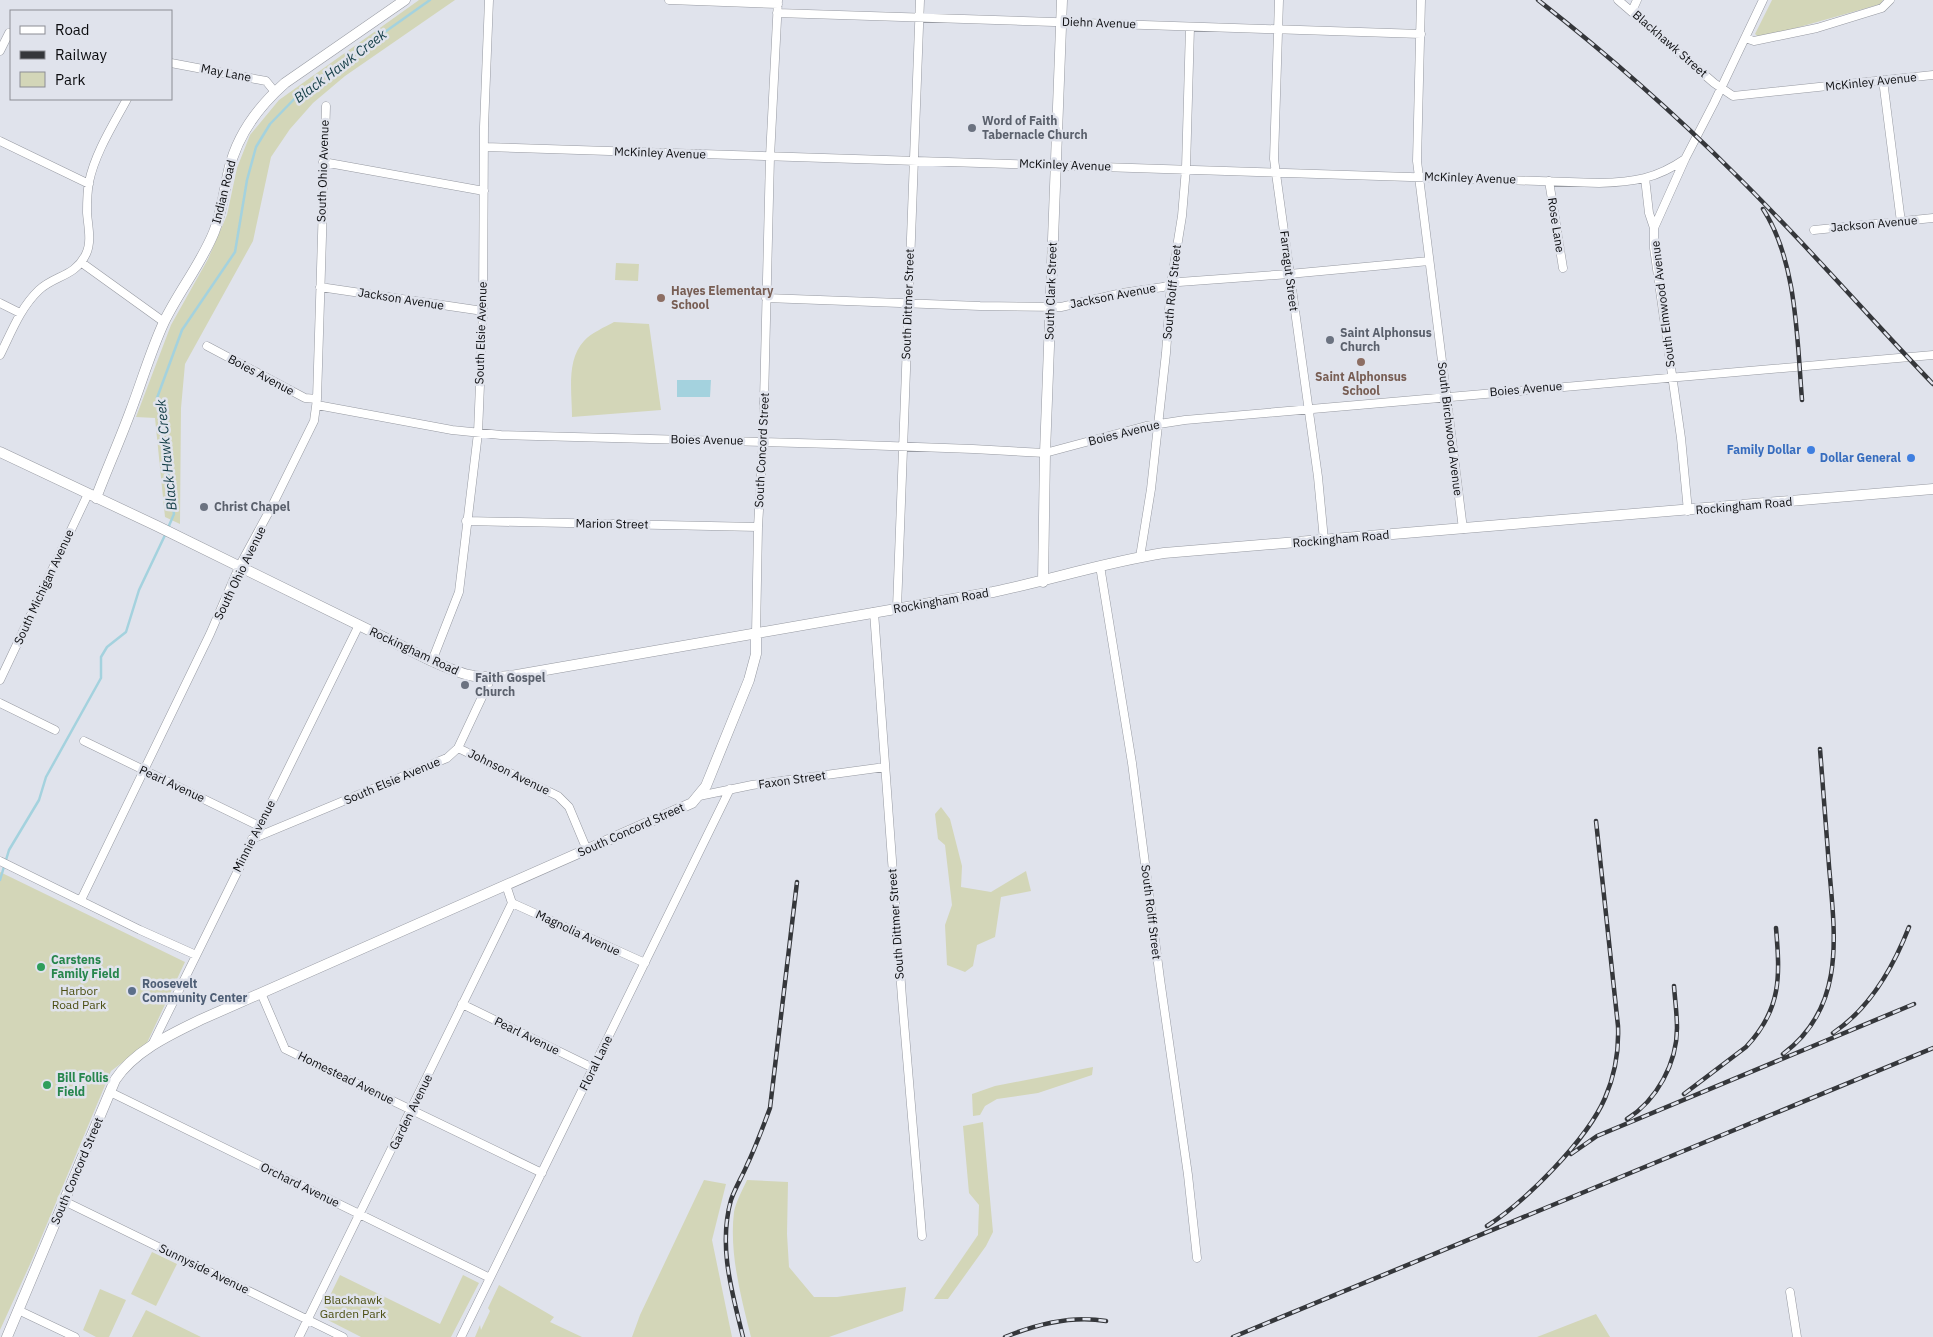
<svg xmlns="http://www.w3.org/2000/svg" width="1933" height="1337" viewBox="0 0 1933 1337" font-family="'IBM Plex Sans',sans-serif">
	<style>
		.green { fill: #d3d6b8 }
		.water { fill: #a4d2de }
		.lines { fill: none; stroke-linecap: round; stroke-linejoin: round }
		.stream { stroke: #a4d2de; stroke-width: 2.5 }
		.street-casing { stroke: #9699a1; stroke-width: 9 }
		.secondary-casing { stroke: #9699a1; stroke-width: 11 }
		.street { stroke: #fff; stroke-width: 8 }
		.secondary { stroke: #fff; stroke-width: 10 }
		.rail-casing { stroke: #35373b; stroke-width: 4.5 }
		.rail { stroke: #e0e3ec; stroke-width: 2.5; stroke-dasharray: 8; stroke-linecap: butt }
		.worship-dot { fill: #6b7280; stroke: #e0e3ec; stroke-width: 2 }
		.education-dot { fill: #8d6e63; stroke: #e0e3ec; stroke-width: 2 }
		.shop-dot { fill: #3f7fe0; stroke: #e0e3ec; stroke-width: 2 }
		.leisure-dot { fill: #2e9e5b; stroke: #e0e3ec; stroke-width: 2 }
		.service-dot { fill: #5c6f8a; stroke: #e0e3ec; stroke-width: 2 }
		.labels { text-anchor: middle; stroke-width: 5; stroke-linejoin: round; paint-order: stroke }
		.street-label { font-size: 12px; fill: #0b0c0f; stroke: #e0e3ec }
		.worship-label { font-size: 12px; font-weight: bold; fill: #5b616d; stroke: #e0e3ec; text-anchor: start }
		.education-label { font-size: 12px; font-weight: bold; fill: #785e54; stroke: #e0e3ec; text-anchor: start }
		.shop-label { font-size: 12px; font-weight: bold; fill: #366cbe; stroke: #e0e3ec; text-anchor: end }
		.leisure-label { font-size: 12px; font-weight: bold; fill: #27864d; stroke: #e0e3ec; text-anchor: start }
		.service-label { font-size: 12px; font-weight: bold; fill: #4e5e75; stroke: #e0e3ec; text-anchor: start }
		.park-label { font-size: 12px; fill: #4b4e12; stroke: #e0e3ec }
		.water-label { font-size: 14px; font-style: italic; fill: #123c45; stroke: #e0e3ec }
	</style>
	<rect width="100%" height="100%" fill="#e0e3ec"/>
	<path class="green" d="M419,0H455L345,76L313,103L290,129L271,157L253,241L185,364L181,408L180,524L165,517L155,418L136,417L171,325L208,259L227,215L237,168L250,135L279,100Z
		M1772,0H1883L1881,4L1760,38L1755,34Z
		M616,263L639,264L638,281L615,280Z
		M614,322L649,324L661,410L572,417C572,393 566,360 584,341C591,333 605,327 614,322Z
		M941,807L950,819L962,866L961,887L991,892L1026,871L1031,891L1001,897L995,937L977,945L973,966L965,972L947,965L945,925L952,905L945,845L938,839L935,814Z
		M0,872L185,962L146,1045L111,1071L31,1262L0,1330Z
		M1093,1067L1092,1075L1038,1093L997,1099L985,1106L980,1115L973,1116L972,1094L995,1086Z
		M983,1122L993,1232L986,1246L948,1299H934L978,1235L979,1205L969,1193L963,1126Z
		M704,1180L726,1184L712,1240L732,1337H632L640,1315Z
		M747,1180L788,1182L787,1234L789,1267L814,1297H837L906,1287L903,1311L829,1337H751C741,1297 729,1253 734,1212C736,1201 743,1189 747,1180Z
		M152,1252L177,1264L156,1306L131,1294Z
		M340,1275L440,1324L463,1275L479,1283L451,1337H361L320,1316Z
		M499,1285L554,1317L550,1322L582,1337H475L480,1325L481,1330L490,1311L488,1308Z
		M100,1289L126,1300L109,1337H96L83,1330Z
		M146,1310L201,1337H132Z
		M1596,1314L1610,1337H1537Z"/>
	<path class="water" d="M677,380H711L710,397H677Z"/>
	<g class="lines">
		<path class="stream" d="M168,528L174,514L157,398L182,330L235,252L247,180L256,147L270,124L303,90L430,0
			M0,880L9,850L39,800L46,777L101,678V657L107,647L126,632L139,590L166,533"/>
		<defs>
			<path id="street" d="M669,0L778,4
				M1279,0L1274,159L1318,477L1324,540
				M1421,0L1417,161L1463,529
				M1618,0L1714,83L1733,96L1933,75
				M1632,11L1637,0
				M777,13L1421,34
				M1745,38L1754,41L1817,28L1882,8L1890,0
				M0,51L9,33
				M171,63L266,81L275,92
				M1883,80L1901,222
				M0,141L89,184
				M484,147L1599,183C1634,182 1656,179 1685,159
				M323,162L484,191
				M1645,178L1649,213L1654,228
				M1549,181L1563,268
				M1814,230L1933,218
				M82,263L164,322
				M320,287L483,311
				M766,298L980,306L1061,307L1122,293L1163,287L1179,282L1289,274L1429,261
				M0,303L20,313
				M207,346L305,398L317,399
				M0,355C11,333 20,308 39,290C55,275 75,277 86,254C92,242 88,226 87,213C87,202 87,192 89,182C95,153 113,125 127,99
				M317,405L452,430L501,435L834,444L973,449L1045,453L1146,426L1185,420L1933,355
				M1688,511L1681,438L1654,248V228L1685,159L1714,103L1763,0
				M466,521L758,527
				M1140,557L1151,489L1166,353L1171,284L1182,216L1186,168L1190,27
				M1100,566L1132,763L1160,979L1188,1175L1197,1258
				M897,608L920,0
				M874,612L902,998L922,1236
				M756,634L758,527L763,442L770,157L778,0
				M432,661L459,592L478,433L483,311L484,127L489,0
				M0,680L88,494
				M0,703L55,730
				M84,741L259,826
				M458,748L558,796L569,807L587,850
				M699,796L752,785L885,767
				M252,839L447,758L458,748L491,678
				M0,861L140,930L196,955
				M81,900L210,634L239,567L272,506L314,421L317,399L326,106
				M512,903L645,963
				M261,993L285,1049L542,1173
				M462,1004L593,1068
				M152,1045L359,625
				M110,1092L490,1278
				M64,1201L343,1337
				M1790,1292L1797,1337
				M18,1310L75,1337
				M299,1337C370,1192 442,1048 512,903L506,885
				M461,1337L730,789"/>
			<path id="secondary" d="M0,452L157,526L432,661C465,676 474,679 511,676L993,592C1050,580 1106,562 1164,553L1933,489
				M96,498C107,469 120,440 131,410C142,381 151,350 164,322C179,291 201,264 214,232C222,212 224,191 229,170C237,135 259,106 285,83L405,0
				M1043,582L1045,453L1062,0
				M7,1337L115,1080C134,1051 171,1034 200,1020L692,803L706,786L749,680L756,654V634"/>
		</defs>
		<use href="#street" class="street-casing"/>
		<use href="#secondary" class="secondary-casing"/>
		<use href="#street" class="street"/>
		<use href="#secondary" class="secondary"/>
		<defs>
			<path id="rail" d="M1538,0C1607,54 1674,113 1736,175C1804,242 1867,315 1933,384
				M1763,209C1797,261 1797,339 1802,400
				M1833,1033C1869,1009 1893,968 1909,927
				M1783,1054C1846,1007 1835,936 1829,866C1826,827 1823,788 1820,749
				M1684,1094L1746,1047C1782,1009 1780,976 1776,928
				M1627,1119C1657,1100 1677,1063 1677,1028C1677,1014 1675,1000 1674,986
				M1571,1154L1597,1136L1914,1004
				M1487,1226C1525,1202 1587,1140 1605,1098C1615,1075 1619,1050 1618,1026L1596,821
				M743,1337C732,1292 718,1246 731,1200C735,1188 742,1177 747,1165C756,1146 763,1127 770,1108L797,882
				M1005,1337C1037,1324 1072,1315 1106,1321
				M1233,1337L1933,1048"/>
		</defs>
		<use href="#rail" class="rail-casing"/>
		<use href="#rail" class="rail"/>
	</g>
	<g class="worship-dot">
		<circle cx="972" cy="128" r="5"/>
		<circle cx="1330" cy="340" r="5"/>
		<circle cx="204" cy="507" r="5"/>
		<circle cx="465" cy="685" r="5"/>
	</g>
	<g class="education-dot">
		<circle cx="661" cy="298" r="5"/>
		<circle cx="1361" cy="362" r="5"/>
	</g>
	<g class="shop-dot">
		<circle cx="1811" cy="450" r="5"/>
		<circle cx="1911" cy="458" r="5"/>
	</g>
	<g class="leisure-dot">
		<circle cx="41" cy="967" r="5"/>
		<circle cx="47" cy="1085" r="5"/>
	</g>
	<circle class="service-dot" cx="132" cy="991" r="5"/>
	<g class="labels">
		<g class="street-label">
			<text transform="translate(1099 23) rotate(2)" y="4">Diehn Avenue</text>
			<text transform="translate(1670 44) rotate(41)" y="4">Blackhawk Street</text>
			<text transform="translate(226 73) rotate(11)" y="4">May Lane</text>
			<text transform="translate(1871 82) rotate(-6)" y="4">McKinley Avenue</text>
			<text transform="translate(660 153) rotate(2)" y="4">McKinley Avenue</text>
			<text transform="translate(1065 165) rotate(2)" y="4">McKinley Avenue</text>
			<text transform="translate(323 171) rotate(-88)" y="4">South Ohio Avenue</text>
			<text transform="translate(1470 178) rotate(2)" y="4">McKinley Avenue</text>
			<text transform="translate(224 192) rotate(-76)" y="4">Indian Road</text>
			<text transform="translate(1874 224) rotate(-5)" y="4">Jackson Avenue</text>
			<text transform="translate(1556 225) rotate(81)" y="4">Rose Lane</text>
			<text transform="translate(1289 271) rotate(83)" y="4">Farragut Street</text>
			<text transform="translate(1051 291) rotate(-88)" y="4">South Clark Street</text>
			<text transform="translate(1172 292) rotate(-84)" y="4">South Rolff Street</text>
			<text transform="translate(1113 296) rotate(-11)" y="4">Jackson Avenue</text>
			<text transform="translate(401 299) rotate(9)" y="4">Jackson Avenue</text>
			<text transform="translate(908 304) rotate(-88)" y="4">South Dittmer Street</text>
			<text transform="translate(1663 304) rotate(-97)" y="4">South Elmwood Avenue</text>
			<text transform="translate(481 333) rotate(-88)" y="4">South Elsie Avenue</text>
			<text transform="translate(261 375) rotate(28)" y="4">Boies Avenue</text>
			<text transform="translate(1526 389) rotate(-5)" y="4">Boies Avenue</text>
			<text transform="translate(1450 429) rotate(83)" y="4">South Birchwood Avenue</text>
			<text transform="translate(1124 433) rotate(-14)" y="4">Boies Avenue</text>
			<text transform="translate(707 440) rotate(1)" y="4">Boies Avenue</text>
			<text transform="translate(762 450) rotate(-87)" y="4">South Concord Street</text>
			<text transform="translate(1744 506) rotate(-5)" y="4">Rockingham Road</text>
			<text transform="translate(612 524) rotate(1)" y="4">Marion Street</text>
			<text transform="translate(1341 539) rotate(-5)" y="4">Rockingham Road</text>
			<text transform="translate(240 573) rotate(-64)" y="4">South Ohio Avenue</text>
			<text transform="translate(44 587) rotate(-65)" y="4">South Michigan Avenue</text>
			<text transform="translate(941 601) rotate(-10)" y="4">Rockingham Road</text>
			<text transform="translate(414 651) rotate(25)" y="4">Rockingham Road</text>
			<text transform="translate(509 772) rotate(26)" y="4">Johnson Avenue</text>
			<text transform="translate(792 780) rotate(-8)" y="4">Faxon Street</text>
			<text transform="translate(392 781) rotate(-23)" y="4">South Elsie Avenue</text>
			<text transform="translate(172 784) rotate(25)" y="4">Pearl Avenue</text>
			<text transform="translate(631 830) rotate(-24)" y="4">South Concord Street</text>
			<text transform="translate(254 836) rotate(-63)" y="4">Minnie Avenue</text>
			<text transform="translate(1151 912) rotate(83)" y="4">South Rolff Street</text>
			<text transform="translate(896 924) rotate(-94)" y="4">South Dittmer Street</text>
			<text transform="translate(578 933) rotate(25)" y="4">Magnolia Avenue</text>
			<text transform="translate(527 1036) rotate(26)" y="4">Pearl Avenue</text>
			<text transform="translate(596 1063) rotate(-64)" y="4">Floral Lane</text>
			<text transform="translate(346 1078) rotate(26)" y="4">Homestead Avenue</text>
			<text transform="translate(411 1112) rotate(-64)" y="4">Garden Avenue</text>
			<text transform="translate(77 1171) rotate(-67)" y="4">South Concord Street</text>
			<text transform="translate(300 1185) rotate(26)" y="4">Orchard Avenue</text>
			<text transform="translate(204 1269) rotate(26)" y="4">Sunnyside Avenue</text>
		</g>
		<g class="worship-label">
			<text x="982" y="125">Word of Faith<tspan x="982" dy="14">Tabernacle Church</tspan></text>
			<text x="1340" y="337">Saint Alphonsus<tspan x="1340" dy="14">Church</tspan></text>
			<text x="214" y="511">Christ Chapel</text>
			<text x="475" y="682">Faith Gospel<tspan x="475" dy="14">Church</tspan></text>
		</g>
		<g class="education-label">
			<text x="671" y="295">Hayes Elementary<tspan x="671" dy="14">School</tspan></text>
			<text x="1361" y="381" text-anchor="middle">Saint Alphonsus<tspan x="1361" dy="14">School</tspan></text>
		</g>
		<g class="shop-label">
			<text x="1801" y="454">Family Dollar</text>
			<text x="1901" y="462">Dollar General</text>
		</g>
		<g class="leisure-label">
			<text x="51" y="964">Carstens<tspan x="51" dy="14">Family Field</tspan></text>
			<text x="57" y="1082">Bill Follis<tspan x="57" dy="14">Field</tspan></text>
		</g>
		<g class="service-label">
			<text x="142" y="988">Roosevelt<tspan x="142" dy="14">Community Center</tspan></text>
		</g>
		<g class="park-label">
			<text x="79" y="995">Harbor<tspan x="79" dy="14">Road Park</tspan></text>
			<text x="353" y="1304">Blackhawk<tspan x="353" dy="14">Garden Park</tspan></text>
		</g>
		<g class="water-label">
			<text transform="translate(340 66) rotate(-37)" y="5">Black Hawk Creek</text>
			<text transform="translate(166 455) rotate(-96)" y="5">Black Hawk Creek</text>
		</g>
	</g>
	<rect x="10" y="10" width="162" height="90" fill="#e0e3ec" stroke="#8b8d94"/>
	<rect x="20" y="26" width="25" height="8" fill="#ffffff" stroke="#8b8d94"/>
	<text x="55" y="35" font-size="15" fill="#0b0c0f">Road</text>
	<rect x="20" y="51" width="25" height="8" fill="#35373b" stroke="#8b8d94"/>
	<text x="55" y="60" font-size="15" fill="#0b0c0f">Railway</text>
	<rect x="20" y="72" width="25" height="15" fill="#d3d6b8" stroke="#8b8d94"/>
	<text x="55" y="85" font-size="15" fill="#0b0c0f">Park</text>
</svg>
